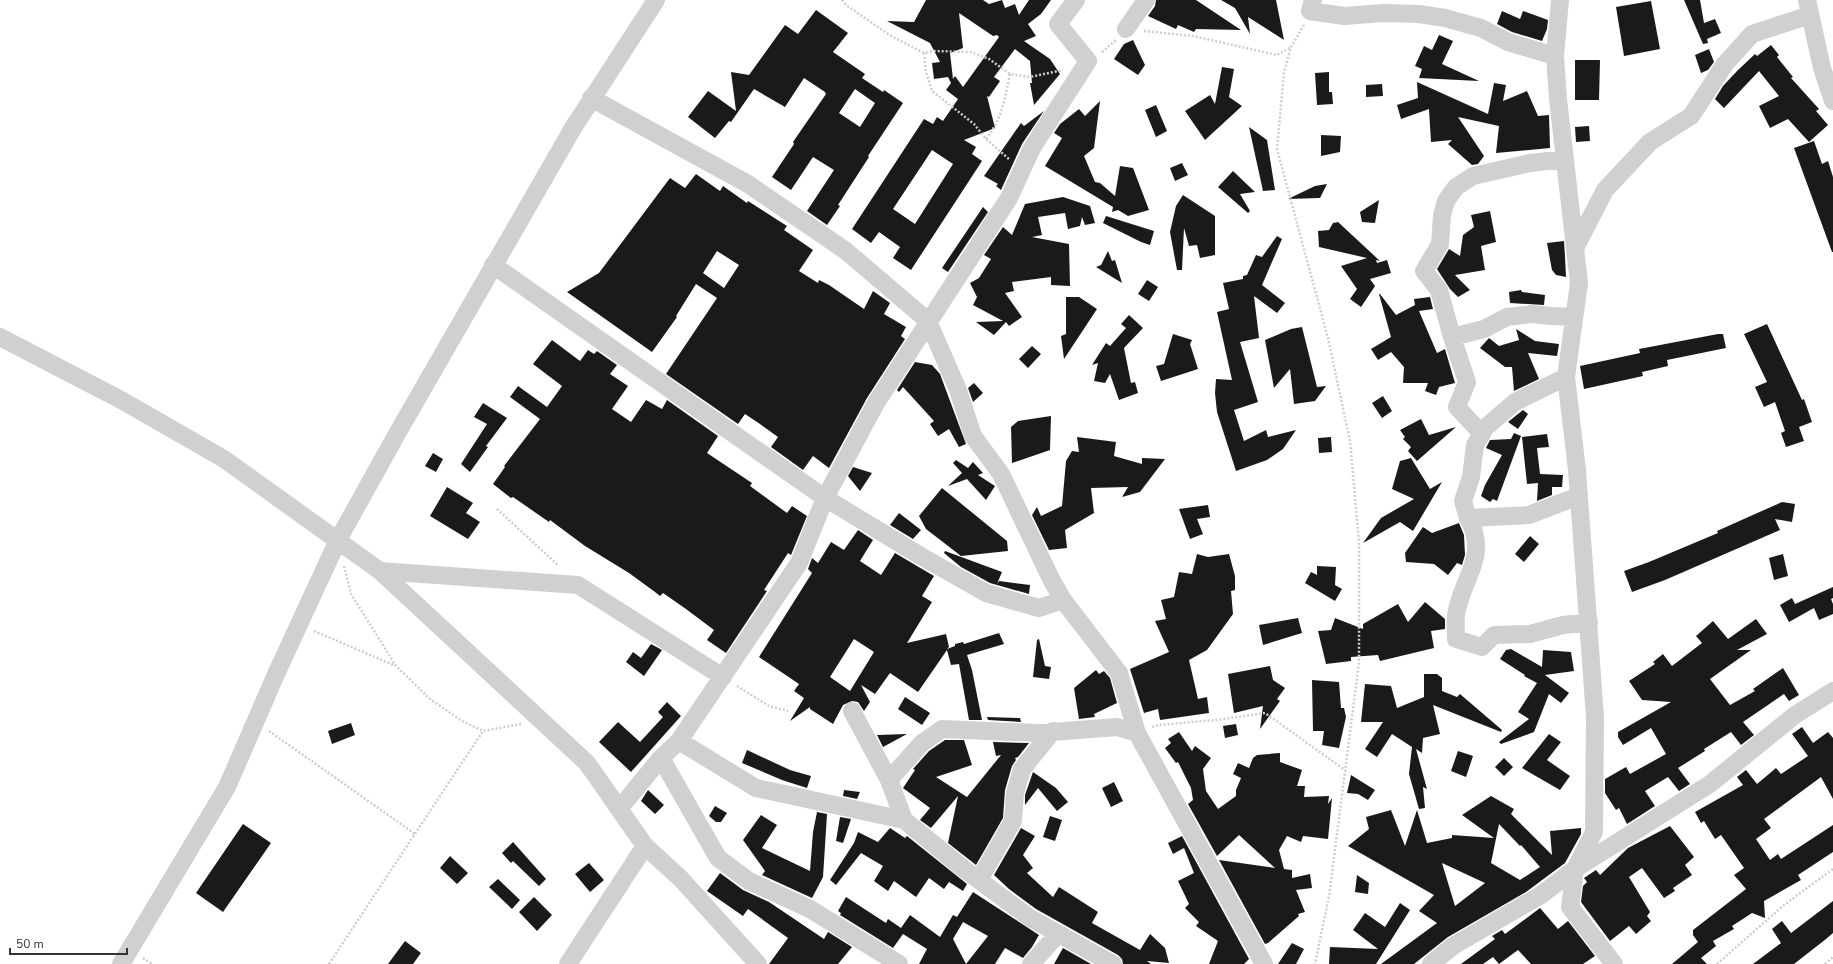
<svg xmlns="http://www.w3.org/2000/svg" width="1833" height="964" viewBox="0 0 1833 964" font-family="'Nunito Sans',sans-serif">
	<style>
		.building { fill: #1a1a1a; fill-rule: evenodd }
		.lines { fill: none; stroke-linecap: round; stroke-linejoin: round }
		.path { stroke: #cdcdcd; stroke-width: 2.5; stroke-dasharray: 2 2; stroke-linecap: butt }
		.minor { stroke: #d0d0d0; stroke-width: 18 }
	</style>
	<rect width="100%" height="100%" fill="#fff"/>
	<path class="building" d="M926,0H983L989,4L1002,0L1005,8L1015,4L1019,15L1029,0H1051L1041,14L1028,24L1036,36L1024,41L1050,59L1060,74L1034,105L1030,83H1032L1030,61L1015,49L994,77L1000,81L989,97L987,96L995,128L964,140L976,147L972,154L982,161L911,270L893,258L900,247L879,232L871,243L852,229L924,119L933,124L937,117L943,121L958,99L946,90L951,83L948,77L934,79L932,63L940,62L930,43L887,21L914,22ZM959,13L993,36L997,35L999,37L963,87L955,76L953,79L950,53L963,48ZM932,150L953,164L915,224L893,209Z
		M1156,0H1196L1241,30L1196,29L1194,32L1178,25L1176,29L1148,16L1155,6Z
		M1221,0H1276L1284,40L1248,17L1250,34L1235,8Z
		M1684,0H1700L1704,23L1715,19L1721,33L1707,39L1708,43L1703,44Z
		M1651,1L1660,49L1624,56L1616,7Z
		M816,10L848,33L833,52L865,74L862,78L883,92L884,90L903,103L868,156L869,157L838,205L840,206L827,225L807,211L834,170L813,157L791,190L772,177L794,144L793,142L826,94L825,92L804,78L785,107L754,89L731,122L729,121L715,138L688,117L708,91L736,111L731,72L749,75L785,25L798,34ZM855,89L875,103L860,127L839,113Z
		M1502,11L1520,19L1523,11L1548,20L1547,29L1542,41L1512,32L1497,24Z
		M1439,35L1453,41L1442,64L1479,81L1419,78L1422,69L1415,66L1424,46L1432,50Z
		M1133,40L1145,65L1138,75L1114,59L1124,44Z
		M1771,45L1779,55L1777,57L1793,77L1791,78L1819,109L1816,111L1828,125L1809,142L1788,119L1770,128L1759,106L1779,96L1759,71L1724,108L1715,99L1723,86L1737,71L1755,54L1757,56Z
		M1709,49L1714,62L1708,70L1701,73L1695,55Z
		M1575,60H1600L1599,100H1575Z
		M1222,67L1234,69L1229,97L1242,106L1205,140L1185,111L1210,95L1215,104Z
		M1329,72V92H1332L1333,104L1317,105L1315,73Z
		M1417,82L1488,114L1494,83L1506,85L1503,101L1527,91L1538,116L1549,115L1550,148L1496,153L1499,126L1458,117L1484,156L1478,164L1472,165L1448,144L1452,140L1431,142L1429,109L1401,119L1397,105L1418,98Z
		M1382,84L1383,96L1366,97V85Z
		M1100,101L1094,148L1084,156L1095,182L1100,183L1115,196L1120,166L1133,168L1149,210L1128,216L1118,210L1112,212L1113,207L1045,166L1062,138L1054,133L1060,124L1079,109L1085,116Z
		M1156,105L1167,131L1156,137L1145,110Z
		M1044,111L1022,144L1001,190L996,186L998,184L984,176L1021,123L1024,126Z
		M1589,126L1590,141L1576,142L1575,127Z
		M1249,127L1267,140L1275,190L1263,191Z
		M1321,135L1341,136L1340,152L1321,156Z
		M1814,141L1822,164L1828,161L1833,177V252H1832L1794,148Z
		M1182,163L1188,175L1175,181L1170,168Z
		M1233,171L1255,192L1240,194L1250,211L1248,213L1218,187Z
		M696,174L720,191L723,186L747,203L748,201L776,219L787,226L784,230L813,250L799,271L818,283L819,280L829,285L864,309L873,291L890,303L884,314L906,327L901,336L905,339L867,398L829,468L813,456L803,470L771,447L778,437L760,424L745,414L738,424L666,374L717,298L696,284L676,316L677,317L652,352L567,292L599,273L670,178L685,188ZM717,251L739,265L724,288L703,273Z
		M1327,184L1320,198L1288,199L1315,186Z
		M1183,195L1215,216V255L1200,258L1197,245L1189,246L1184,228L1182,270H1177L1170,232L1176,206Z
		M1063,197L1090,206L1095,223L1085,225L1082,217L1080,226L1068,229L1065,213L1038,217L1042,235L1032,237L1069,244L1070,286L1051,285V277L1012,282L1014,291L1005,293L1022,317L1009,326L1006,322L994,335L976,322L1003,321L973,305L977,297L970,283L979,278L991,259L984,255L1003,227L1012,235L1025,204Z
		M1379,200L1375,223L1362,222L1360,212Z
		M983,207L988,212L948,272L942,268Z
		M1490,211L1496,242L1481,246L1485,270L1455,275L1470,290L1458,297L1450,289L1437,269L1449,249L1460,256L1463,235L1474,227L1471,215Z
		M1106,216L1154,231L1150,245L1141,242L1103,223Z
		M1338,222L1380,261L1376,260L1377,263L1387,260L1391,273L1370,279L1375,286L1361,307L1350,299L1357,289L1341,266L1367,258L1319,247L1318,231L1329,230L1333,223Z
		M1277,236L1282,239L1262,285L1285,303L1277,313L1254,296L1259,338L1240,342L1258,402L1234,410L1244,441L1266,430L1268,437L1296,430L1283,449L1267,460L1236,471L1217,412L1215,393L1216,379L1232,380L1217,312L1229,309L1223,283L1243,279V276L1247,275L1256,255L1262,257Z
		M1564,241L1565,257L1566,277L1556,275L1552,270L1547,243Z
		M1108,251L1112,261L1115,260L1122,283L1096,267L1101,265Z
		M1147,280L1158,287L1149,301L1138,294Z
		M1521,290L1522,292L1545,295L1544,305L1510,303L1509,292Z
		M1379,294H1380L1396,315L1415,305L1414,299L1430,297L1433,309L1419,311L1437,353L1445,349L1455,383L1439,387L1436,395L1425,391L1428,383H1403L1404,367L1391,352L1378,360L1371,349L1391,337Z
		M1066,297H1079L1097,309L1064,359L1061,336L1066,334Z
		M1129,315L1143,328L1124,348L1131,383L1135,382L1138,393L1119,400L1110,374L1105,383L1094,381L1098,363L1092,365L1106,343L1110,346L1126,328L1121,324Z
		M1767,324L1802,400L1804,399L1812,422L1799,427L1804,441L1786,447L1781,433L1785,431L1775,402L1764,407L1755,387L1767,382L1744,334Z
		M1302,327L1317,387L1326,386L1315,401L1294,404L1290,369L1274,388L1265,340L1291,329Z
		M1516,329L1535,341L1559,344L1557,356L1528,353L1539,379L1514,391L1512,367H1505L1480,348L1489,338L1499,346L1519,340Z
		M1173,334L1192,340L1190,344L1198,369L1161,381L1156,366L1164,364Z
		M1718,334H1723L1726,348L1667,360L1668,366L1642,372L1643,376L1584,389L1580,366L1640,353L1639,349Z
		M552,340L580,361L588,350L594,354L597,351L617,365L610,374L628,386L612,409L631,422L646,400L662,409L667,400L718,436L707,453L752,483L750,486L787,513L792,506L807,516L791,555L788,553L764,590L767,591L726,653L707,640L714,630L686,609L663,593L660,596L655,592L629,573L585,546L550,520L549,522L513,497L511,498L493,484L505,467L504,466L540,419L510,397L518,386L547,407L562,386L533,364Z
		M1032,346L1041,354L1028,368L1019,359Z
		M915,362L932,365L940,374L966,444L959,447L949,429L938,436L930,424L934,421L903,387L899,392L897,390Z
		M974,383L983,393L973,402L968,388Z
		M1383,396L1392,411L1382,418L1372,403Z
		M483,403L507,418L486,446L488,447L470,472L461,464L487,424L474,417Z
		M1523,410L1528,414L1518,429L1508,422Z
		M1051,416L1050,450L1012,463L1011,427L1018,421Z
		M1421,419L1429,435L1456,427L1417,461L1408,451L1411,447L1403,439L1405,437L1400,430Z
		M1514,433L1521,436L1497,501L1493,499L1490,502L1481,496L1485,485L1502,455L1486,448L1490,440L1511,439Z
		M1547,434L1549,447L1537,448L1540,474L1563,475L1562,487H1552V495L1537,501L1538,483L1527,484L1522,437Z
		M1077,437L1116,442L1114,456L1142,464V458L1165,459L1140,492L1122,497L1128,487L1091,488L1094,513L1065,530L1067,548L1049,550L1032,515L1037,507L1041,516L1062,506L1066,461L1072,451L1079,452Z
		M1331,437L1332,452L1319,453L1318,438Z
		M433,453L443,459L436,472L425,466Z
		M1411,458L1430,489L1442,482L1413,531L1400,522L1363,543L1381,518L1414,499L1392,489L1400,461Z
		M956,460L968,468L973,462L983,473L978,475L995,486L986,500L967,479L948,486L962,473L953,463Z
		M853,467L872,473L860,491L848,476Z
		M447,487L473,503L466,513L480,522L468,539L430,516Z
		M942,488L1007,541L1008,551L961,556L926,529L919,516Z
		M1782,502L1795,504L1792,522L1775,519L1780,530L1665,580L1632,592L1624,571L1649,562L1718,533L1717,531Z
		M1208,505L1210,517L1197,519L1203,534L1190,539L1179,509Z
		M899,513L921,530L913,539L890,525Z
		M1459,523L1464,535L1465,555L1462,565L1457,563L1448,575L1434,564L1406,562L1405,553L1423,527L1432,533Z
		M858,530L873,540L860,561L881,575L895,553L934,576L922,596L932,602L907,643L946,634L949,647L947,649L955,646V644L963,642L964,644L999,633L1004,644L967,655L972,670L982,720H969L959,664L951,665L947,650L918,692L890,673L875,694L861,685L870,702L864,711L858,702L852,701L843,705L833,724L810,709V707L790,721L804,698L794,691L799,684L759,657L812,573L808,569L812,558L818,563L831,542L844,550ZM854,639L874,652L850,691L830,677Z
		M1530,536L1539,544L1524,562L1515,554Z
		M945,551L1002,572L997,584L999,581L1030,585L1029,594L990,583L961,567L944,553Z
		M1197,554L1208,557L1229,554L1235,576V590L1231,591L1233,614L1207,650L1189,660L1198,699L1207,697L1209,713L1160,720L1158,709L1144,713L1130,669L1169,652L1155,621L1166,619L1161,600L1174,597L1179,572L1192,574Z
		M1783,554L1788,576L1774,580L1769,558Z
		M1317,566L1336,567L1335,585L1342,589L1335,601L1305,583L1311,572L1317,575Z
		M1833,587V598L1831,599L1833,604V614L1819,620L1814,608L1789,622L1780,605L1792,598L1795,604Z
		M1425,602L1445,619V629L1431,631L1434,648L1380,661L1378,655L1351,657V661L1326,664L1318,631L1331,630L1335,618L1363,629V624L1398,604L1408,622Z
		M1298,618L1302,633L1263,645L1259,625Z
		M1756,619L1767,634L1737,650H1751L1710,679L1730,705L1755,691L1753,689L1783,668L1799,695L1789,701L1784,694L1743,722L1754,735L1741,745L1731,732L1704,749L1705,751L1678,768L1690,784L1679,791L1668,777L1645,791L1655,806L1627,824L1619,808L1616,810L1605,793V779L1626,767L1630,774L1666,754L1651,728L1623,745L1618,737V732L1671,702L1642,700L1629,681L1655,664L1653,662L1663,654L1672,666L1702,643L1696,636L1713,621L1728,639Z
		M1039,639L1045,666L1051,667L1049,679L1033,677L1037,640Z
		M651,644L662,650L644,676L626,662L633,652L641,658Z
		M1511,649L1542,667L1543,650L1571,652L1574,671L1545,675L1569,693L1561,703L1549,694L1534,732L1501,744L1499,742L1529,719L1518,712L1537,683L1524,676L1525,675L1500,659L1506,650Z
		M1270,666L1273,680L1285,688L1277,699L1280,701L1260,729L1263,706L1234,713L1228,674Z
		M1096,670L1099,674L1104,671L1110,678L1117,703L1094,714L1095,717L1079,719L1074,688Z
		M1424,674H1437L1442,678V691L1457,697L1460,694L1502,730L1501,732L1433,705L1440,734L1423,738L1422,753L1416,749L1427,789L1423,787L1425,808L1419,809L1409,774L1412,747L1392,734L1377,757L1365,749L1383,722H1361L1365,684L1391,686L1397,708L1424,697Z
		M1312,680L1339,682L1341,708H1344L1346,717L1339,748L1322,745L1324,731H1313Z
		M905,697L930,713L922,725L898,709Z
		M667,702L681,716L631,772L599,742L618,722L640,742L663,717L658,712Z
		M987,717L1020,718L1021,722L988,720Z
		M351,723L355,735L332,744L328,731Z
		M1236,724L1238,735L1225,738L1223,726Z
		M1802,727L1813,743L1828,732L1833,738V799L1821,777L1764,819L1771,828L1756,839L1770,860L1778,854L1781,859L1833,825V852L1798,875L1801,880L1764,901L1765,918L1752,913L1732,926L1734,929L1713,941L1716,946L1701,958L1707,964H1672L1698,942L1693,935V930L1746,889L1734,875L1744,868L1721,835L1715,839L1704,821L1701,823L1695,812L1743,785L1737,777L1746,770L1757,784L1776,768L1781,774L1808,756L1792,734Z
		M1179,732L1192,751L1195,746L1211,758L1203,769L1206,791L1218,809L1236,796V790L1241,778L1233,774L1238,763L1249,768L1253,758L1257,755L1280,753V762L1302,770L1297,786H1305L1304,797L1329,796L1328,804L1332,798L1328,839L1303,836L1301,842L1287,836L1279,850L1284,869L1292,870V878L1310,874L1312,888L1296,890L1305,912L1298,914L1299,916L1268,943L1265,944L1219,860L1275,868L1239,835L1217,856L1188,804L1193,800L1191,788L1178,762L1176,763L1165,748L1171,743L1168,739Z
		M907,734L883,747L877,735Z
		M1549,734L1561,742L1547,760L1570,776L1560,790L1522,768Z
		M945,740H964L972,765L936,777L967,797L1001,755L996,756L993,742L1029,743L1018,757L1015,758L1016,760L1012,766L1005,790L1003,818L976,865L948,843L958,796L931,828L920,820L930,808L903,788L915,770L913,769L929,751Z
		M747,750L790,770L811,776L807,788L782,780L742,763Z
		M1458,751L1473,756L1466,777L1451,771Z
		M1504,758L1513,767L1504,776L1495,767Z
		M1033,772L1056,788L1068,802L1057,811L1038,788L1025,805V795Z
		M1351,775L1375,790L1368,800L1358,794L1347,793Z
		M1114,782L1123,801L1111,807L1102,788Z
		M648,790L664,805L655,814L641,801Z
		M844,790L860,792L857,799L843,796Z
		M1491,796L1514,809L1511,814L1552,855L1550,831L1581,828V834L1565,863L1526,892L1448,937L1414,964H1381L1437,923L1419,911L1434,895L1348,846L1369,829L1366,817L1391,810L1405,846L1417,810L1427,843L1452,838V835L1494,838L1462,815ZM1499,824L1520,846L1521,845L1540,867L1520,880L1491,863ZM1442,863L1485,883L1455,906Z
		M715,806L727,813L721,822H716L709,816Z
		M817,812L827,814L823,877L812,898L762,875L765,871L743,840L761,815L777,825L762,848L810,871L813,832Z
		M1050,816L1062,820L1055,841L1043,837Z
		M840,817L851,819L843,843L836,841Z
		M243,824L271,843L223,912L196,893Z
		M1670,826L1694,857L1685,865L1692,875L1673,888L1675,891L1664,898L1642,868L1629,877L1650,912L1647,916L1651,921L1636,934L1629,926L1610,941L1581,902L1583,886L1587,882L1584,878L1596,870L1600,875L1628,848Z
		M890,828L905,838L907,836L967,884L963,891L949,882L944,889L929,878L916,897L894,881L888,891L874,881L883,866L861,853L836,885L830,880L854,843L858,832L878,842Z
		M1021,828L1035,836L1023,855L1033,868L1027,873L1053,897L1059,887L1098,912L1092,923L1140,950L1150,934L1165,948L1169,963L1147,961L1151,964H1123L1122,959L1118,955L1036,909L1009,889L994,875Z
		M1182,836L1249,959L1244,964H1209L1218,941L1196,926L1199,922L1185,908L1189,904L1178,881L1194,873L1184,848L1173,854L1168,843Z
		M513,842L546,879L539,886L513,861L511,863L502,853Z
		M450,856L468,873L457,884L440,868Z
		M589,863L604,880L590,892L575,874Z
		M720,873L743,890L769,902L824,939L828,932L852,947L838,964H769L788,938L748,909L743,916L707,891Z
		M1357,875L1369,883L1368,894L1355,892Z
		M498,879L520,900L512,909L489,887Z
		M973,892L1039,935L1032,947L1023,958L1005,948L995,964H919L927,949L903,934L893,948L840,915L841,913L838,911L846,897L886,923L888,919L901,928L910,915L940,937L953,915L957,917ZM963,922L988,936L966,964L953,939Z
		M534,897L552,915L537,931L519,912Z
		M1833,901V933L1826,939L1794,964H1753L1781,943L1772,929L1782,921L1791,933Z
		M1400,903L1410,910L1376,964H1329L1330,947L1378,949L1353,930L1365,913L1385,927Z
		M1540,908L1558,929L1568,921L1595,956L1583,964H1531L1518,950L1499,964L1493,957L1483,964H1461L1495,939L1492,936L1502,930L1505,934Z
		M405,941L421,953L413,964H388Z
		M1292,943L1304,949L1296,964H1278Z
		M1063,948L1091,964H1054Z"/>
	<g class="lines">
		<path class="path" d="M842,0L846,5L891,36L924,53L935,51L971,52L989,59L1010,74L1030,77L1063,70
			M1304,25L1291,47L1284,72L1277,149L1328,338L1350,441L1359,542V663L1329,896L1315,964
			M1144,31L1193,36L1277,55L1291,47
			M1102,52L1116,40
			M924,53L926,72L932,91L974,124L986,139L1010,160
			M986,139C1002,119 1005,98 1010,74
			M497,509L559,566
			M344,566L351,594L396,666L430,699L462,721L483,731
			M314,631L396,666
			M737,686L769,706L788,711
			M1152,727L1158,725L1216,720L1265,713L1345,770
			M269,731L415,834
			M143,958L152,964
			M329,964L483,731L521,724
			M1717,964L1784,905L1833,869
			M1825,964L1833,957"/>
		<path class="minor" d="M1313,0L1310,11L1344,16L1383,13L1419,14L1445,18L1481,28L1508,42L1555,56
			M1560,0L1555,56L1558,99L1579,283L1566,377L1577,470L1595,717L1594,832L1575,869L1570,907L1614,964
			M1807,0L1822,68L1833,101
			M1126,29L1146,0
			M591,98L748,184L846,251L928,321L958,390L973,436L1001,474L1052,581L1063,600L1119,673L1137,733L1264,964
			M1575,248L1605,190L1650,142L1691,116L1725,64L1752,34L1810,15
			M493,265L825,498L919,555L986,593L1039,608L1063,600
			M0,337L123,401L224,459L380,571L587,763L645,846L681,879L758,964
			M1452,337L1439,290L1424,271L1440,244L1442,215L1446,201L1456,187L1473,176L1530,163L1565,159
			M1566,377L1515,402L1485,428L1475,445L1471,477L1463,501L1468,518L1529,515L1579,496
			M1482,434L1457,407L1467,382L1452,337L1484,329L1507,317L1532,314L1552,316L1574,317
			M1468,518C1490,557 1461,579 1456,615C1455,623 1456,631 1456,639L1482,647L1494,635L1530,634L1563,625L1589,622
			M380,571L578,585L723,677
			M852,711L889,780L904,820
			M679,741L756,788L904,820L964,869L1030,918L1113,964
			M661,758L718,858L749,881L810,909L899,964
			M889,780L922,743L942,729L1039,733L1117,727L1137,733
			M619,809L661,758L679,741L799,563L825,498L876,403L1009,198L1032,148L1088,61L1058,24L1076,0
			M979,880L1013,821L1015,793L1022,769L1053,731
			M121,964L227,787L277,672L338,540L398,432L573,128L656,0
			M568,964L645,846
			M1031,964L1058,934
			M1431,964L1453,946L1541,895L1575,869L1710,784L1795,715L1833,691"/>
	</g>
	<path d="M10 948v6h117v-6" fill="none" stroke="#333333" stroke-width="2"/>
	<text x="16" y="948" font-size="12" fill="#333333" stroke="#ffffff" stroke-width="3" paint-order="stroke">50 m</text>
</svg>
